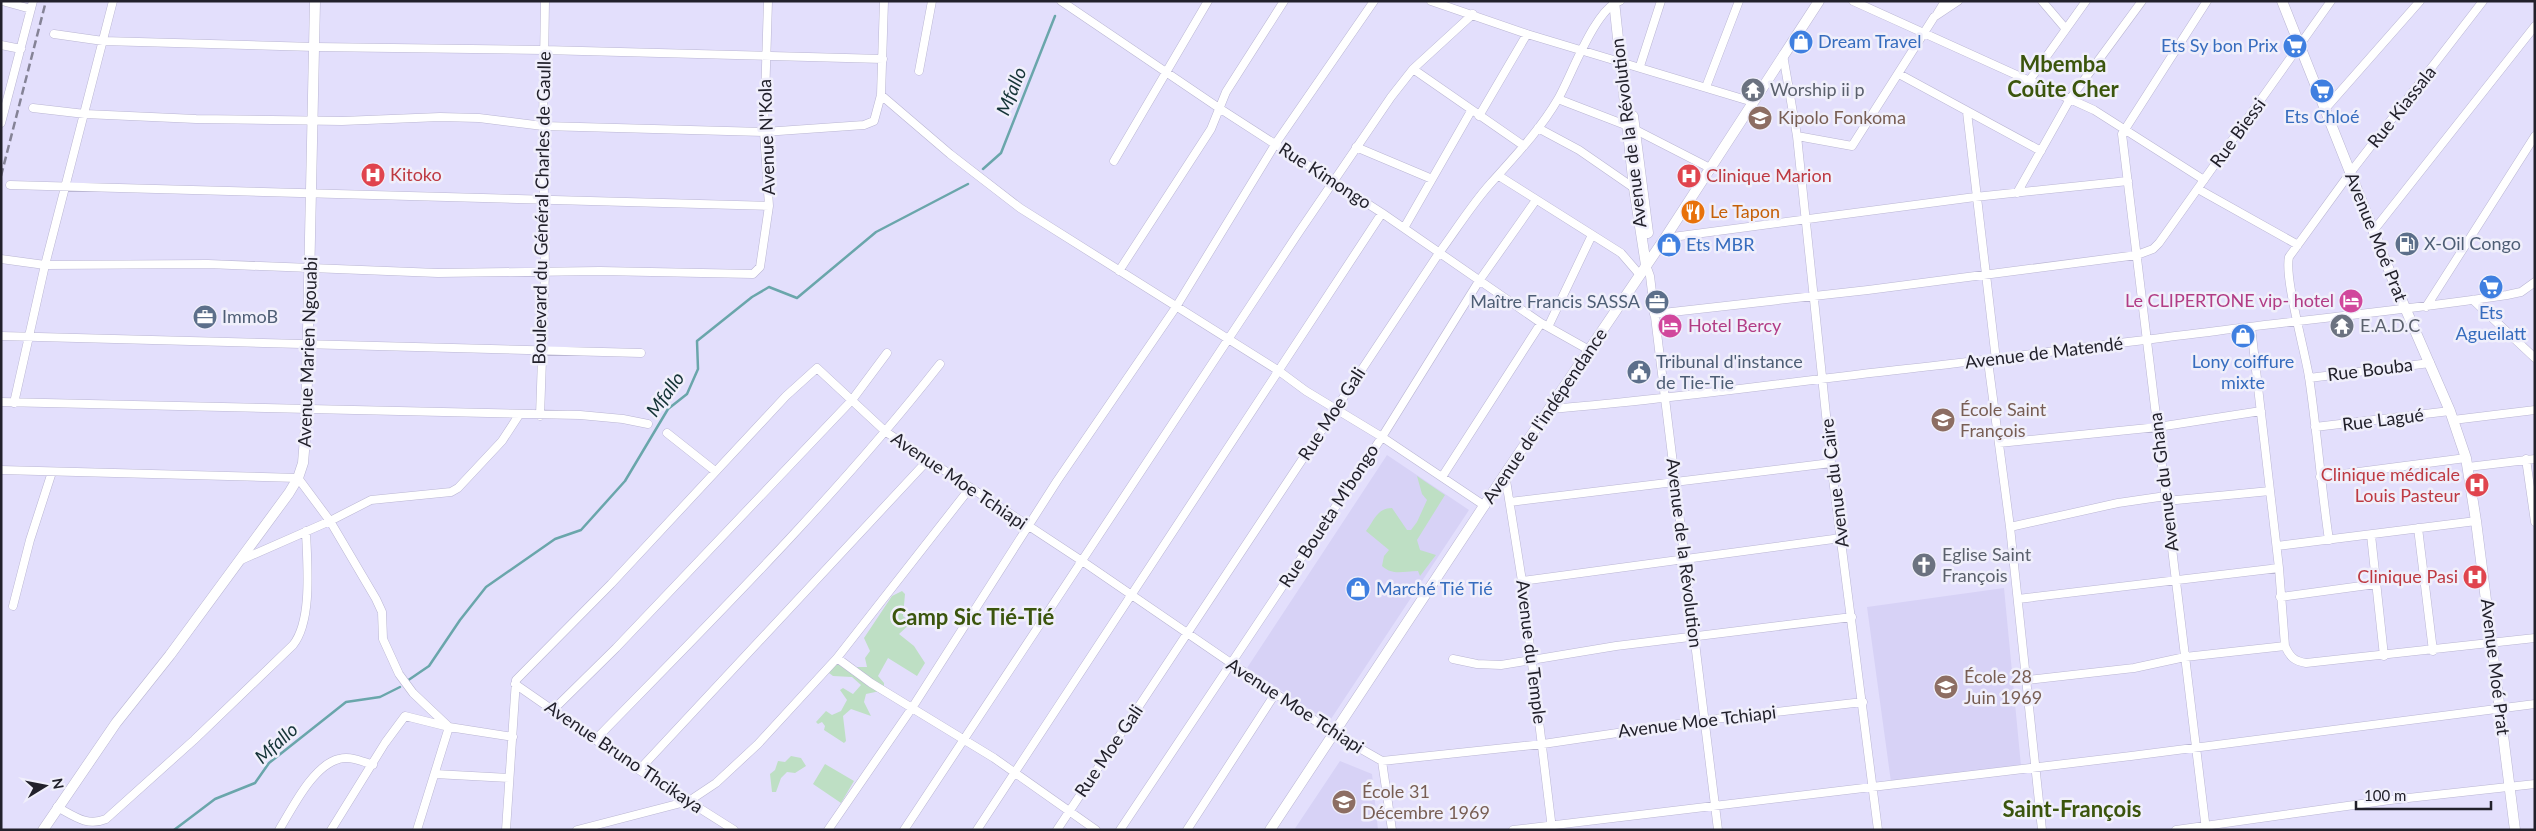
<svg xmlns="http://www.w3.org/2000/svg" width="2536" height="831" viewBox="0 0 2536 831" font-family="Lato,sans-serif">
	<style>
		.built { fill: #d7d2f6 }
		.green { fill: #bedfc4 }
		.lines { fill: none; stroke-linecap: round; stroke-linejoin: round }
		.stream { stroke: #6aa6ab; stroke-width: 2.5 }
		.street-casing { stroke: #bab6d3; stroke-width: 9 }
		.secondary-casing { stroke: #bab6d3; stroke-width: 11 }
		.street { stroke: #fff; stroke-width: 8 }
		.secondary { stroke: #fff; stroke-width: 10 }
		.rail { stroke: #858396; stroke-width: 2.5; stroke-dasharray: 8 4; stroke-linecap: butt }
		.labels { text-anchor: middle; stroke-width: 5; stroke-linejoin: round; paint-order: stroke }
		.shop-label { font-size: 18px; fill: #366cbe; stroke: #f0effb; text-anchor: start }
		.worship-label { font-size: 18px; fill: #5b616d; stroke: #f0effb; text-anchor: start }
		.street-label { font-size: 18px; fill: #22212b; stroke: #f0effb }
		.education-label { font-size: 18px; fill: #785e54; stroke: #f0effb; text-anchor: start }
		.health-label { font-size: 18px; fill: #be3a42; stroke: #f0effb; text-anchor: start }
		.food-label { font-size: 18px; fill: #c56008; stroke: #f0effb; text-anchor: start }
		.service-label { font-size: 18px; fill: #4e5e75; stroke: #f0effb; text-anchor: start }
		.hotel-label { font-size: 18px; fill: #b23c85; stroke: #f0effb; text-anchor: end }
		.water-label { font-size: 19px; font-style: italic; fill: #143336; stroke: #f0effb }
		.district-label { font-size: 22px; font-weight: bold; fill: #3b550d; stroke: #f0effb }
	</style>
	<rect width="100%" height="100%" fill="#e3dffc"/>
	<path class="built" d="M1387,455L1469,510L1329,722L1247,668Z
		M2004,588L2021,766L1891,782L1867,607Z
		M1340,761L1372,774L1378,830H1294Z"/>
	<path class="green" d="M1417,476L1445,495L1417,540L1420,550L1436,555L1420,576L1418,571C1403,571 1393,576 1382,566L1384,556L1389,550L1366,531C1374,521 1377,508 1392,508L1407,530H1411L1417,522L1427,500L1422,494Z
		M902,591L905,594L903,616L911,623L899,634L914,646L925,663L917,676L888,658L878,676L884,683V688L855,667H867L865,658L870,651L864,638L892,596Z
		M837,660L880,691L866,694L864,702L871,716L851,709L843,716L846,741L844,743L824,730L825,726L822,722L818,724L816,722L826,711L832,715L841,711L847,700L840,690L843,688L853,694L861,685L852,677L833,676L829,673Z
		M791,756L801,758L806,766L795,773L787,772L781,778L776,792H772L770,774L775,770L778,761L785,762Z
		M825,764L854,781L841,803L813,784Z"/>
	<g class="lines">
		<path class="stream" d="M983,169L1001,153L1055,16
			M407,681L429,666L460,620L486,587L555,539L581,530L625,481L668,409L687,394L698,369L697,341L752,297L769,287L797,298L876,232L968,184
			M174,830L215,799L255,783L269,763L346,702L380,697L400,687"/>
		<defs>
			<path id="street" d="M2,1L31,9
				M1061,1L1219,108L1382,213L1541,323L1589,350
				M1431,1L1527,34L1753,102
				M1853,1L2094,110L2204,180
				M2042,1L2065,28
				M1937,14L1945,1
				M54,34L103,41L315,47L544,50L883,59
				M1,45L21,49
				M1783,55L1797,136L1831,463L1878,830
				M1640,66L1661,1
				M1413,69L1524,146
				M919,71L932,1
				M1899,74L2041,151
				M2029,81L2086,1
				M1706,87L1739,1
				M881,95L950,154L1020,208L1279,371L1306,391L1382,437L1485,506
				M1558,99L1628,126L1710,168
				M33,108L85,114L196,119L342,121L440,117L479,118L543,126L764,132L864,125L874,121L881,95L884,1
				M2325,109L2420,1
				M1967,112L1996,360
				M1479,116L1527,34
				M1,123L33,1
				M1538,128L1579,150L1634,188
				M1797,136L1852,146L1934,17L1958,1
				M1356,147L1432,179
				M1114,161L1208,1
				M1499,176L1621,253L1640,275
				M10,185L769,206
				M2198,189L2298,245
				M2017,193L2070,99L2142,1
				M1404,228L1471,111
				M2374,230L2535,26
				M1665,238L1975,197L2128,181
				M1,259L45,265L208,264L438,273L600,271L753,274L760,267L769,206L764,132L768,1
				M1646,265L1650,276L1718,830
				M1119,271L1211,129L1226,92L1284,1
				M2473,300L2535,358
				M2426,307L2535,136
				M1654,314L1868,290L2137,255L2153,249L2159,243L2331,1
				M1548,327L1592,235
				M2251,327L2279,568L2285,646C2290,657 2294,661 2306,663L2535,638
				M1,336L641,353
				M1988,361L2010,527L2042,830
				M2309,378L2430,363
				M1,402L580,415L623,419L648,424
				M14,403L45,265L113,1
				M1550,409C1669,400 1787,382 1906,369C2007,358 2108,344 2209,332C2308,319 2408,310 2507,295L2521,292L2535,282
				M540,416L545,272L543,126L545,1
				M2453,420L2535,410
				M2315,427L2450,411
				M667,433L715,471
				M1999,443L2158,427L2261,411
				M2526,459L2535,522
				M2468,467L2535,459
				M1,470L298,478L330,521L376,599L382,612L383,639L399,674L413,693L449,727L417,830
				M1505,474L1522,581L1552,829
				M1442,477L1541,323
				M2320,477L2466,458
				M2166,501L2270,491
				M1510,502L1831,463
				M2010,527L2118,503L2166,496
				M2418,528L2433,651
				M2371,535L2384,656
				M2329,540C2321,486 2317,431 2309,377C2305,351 2284,277 2289,257L2350,173L2483,1
				M2277,546L2476,521
				M241,560L330,521L371,500L451,492L458,488L502,441L519,415
				M1522,581L1841,538
				M2280,597L2376,584
				M2018,599L2279,568
				M13,606L30,540L52,472
				M837,658L871,683L994,758L1096,830
				M1453,659L1477,664L1501,665L1616,646L1852,617
				M2028,680L2134,668L2185,657L2285,646
				M515,684L639,770L734,830
				M553,710L616,648L852,400L887,353
				M596,739C714,618 835,498 940,364
				M1382,761L1392,830
				M639,770L928,460
				M435,774L509,778
				M57,807C74,816 87,827 106,819L194,740L293,645C313,620 307,562 306,531
				M279,830C292,809 313,765 339,759C350,756 362,761 373,765
				M331,830L385,743L405,716L449,727L513,737
				M506,830L516,680L611,584L786,396L817,368L886,432L1082,561L1333,733L1382,761L1543,744L1705,720L1863,702
				M577,830L689,801L716,783L758,744L837,658L970,488
				M828,830L912,708L1057,481L1176,307L1276,143L1374,1
				M904,830L1299,232L1391,97L1413,69L1473,14
				M977,830L1382,213
				M1057,830L1439,253C1456,230 1472,204 1491,183C1515,156 1540,130 1558,99C1571,77 1595,8 1620,1
				M1120,830L1382,437L1479,281L1536,200
				M1187,830L1275,694
				M1513,830L2131,756L2535,704
				M2176,830L2390,800L2535,784
				M2206,830L2122,134L2207,1"/>
			<path id="secondary" d="M1614,1L1634,188L1646,265
				M2282,1L2393,280L2450,411L2466,458L2476,521L2515,830
				M1633,116L1648,233
				M43,830L116,723L170,655L289,493L298,478L303,463L306,426L315,1
				M1270,830L1505,474L1665,238L1819,1"/>
		</defs>
		<use href="#street" class="street-casing"/>
		<use href="#secondary" class="secondary-casing"/>
		<use href="#street" class="street"/>
		<use href="#secondary" class="secondary"/>
		<path class="rail" d="M1,176L46,1"/>
	</g>
	<defs>
		<symbol id="shop-disc" viewBox="-11 -11 22 22"><circle r="9.5" fill="#3f7fe0" stroke="#f0effb"/><path d="M-5-2.5h2.3a2.7 3.5 0 0 1 5.4 0H5L5.5 6h-11ZM-1.5-2.5h3a1.5 2.3 0 0 0-3 0Z" fill="#fff"/></symbol>
		<symbol id="supermarket-disc" viewBox="-11 -11 22 22"><circle r="9.5" fill="#3f7fe0" stroke="#f0effb"/><path d="M-6-5.5h2.5l.6 2H6L4.5 2H-2.5L-4.4-4H-6ZM-1.5 3.2a1.3 1.3 0 1 0 .1 0ZM3 3.2a1.3 1.3 0 1 0 .1 0Z" fill="#fff"/></symbol>
		<symbol id="temple-disc" viewBox="-11 -11 22 22"><circle r="9.5" fill="#6b7280" stroke="#f0effb"/><path d="M0-6L5-2H3V0L6.5 2.5H4V6H1.5V3h-3V6H-4V2.5H-6.5L-3 0V-2H-5Z" fill="#fff"/></symbol>
		<symbol id="school-disc" viewBox="-11 -11 22 22"><circle r="9.5" fill="#8d6e63" stroke="#f0effb"/><path d="M0-5L7-2L0 1L-7-2ZM-4 1L0 2.5L4 1V4Q0 6-4 4Z" fill="#fff"/></symbol>
		<symbol id="hospital-disc" viewBox="-11 -11 22 22"><circle r="9.5" fill="#e0444e" stroke="#f0effb"/><path d="M-5-5h3v3.5h4V-5h3V5h-3V1.5h-4V5h-3Z" fill="#fff"/></symbol>
		<symbol id="restaurant-disc" viewBox="-11 -11 22 22"><circle r="9.5" fill="#e8710a" stroke="#f0effb"/><path d="M-5-6h1v4h1v-4h1v4h1v-4h1v5L-1.5 .5V6h-2V.5L-5-1ZM5-6V6H3V1.5H1.5Q1.5-4 5-6Z" fill="#fff"/></symbol>
		<symbol id="fuel-disc" viewBox="-11 -11 22 22"><circle r="9.5" fill="#5c6f8a" stroke="#f0effb"/><path d="M-5.5-6h7V0h2V4h1.3V-2.5L3-4.5l.8-.8L6-3V5H2.5V1h-1V6h-7ZM-4.2-4.7v3.2H.2V-4.7Z" fill="#fff"/></symbol>
		<symbol id="hotel-disc" viewBox="-11 -11 22 22"><circle r="9.5" fill="#d1479c" stroke="#f0effb"/><path d="M-6-4.5h1.5V1H6V5H4.5V3h-9V5H-6ZM-4 0a1.8 1.8 0 1 1 3.6 0ZM.5 0V-2.5h3Q6-2.5 6 0Z" fill="#fff"/></symbol>
		<symbol id="office-disc" viewBox="-11 -11 22 22"><circle r="9.5" fill="#5c6f8a" stroke="#f0effb"/><path d="M-6-3h4V-5.5h4V-3h4V5H-6ZM-1-4.5V-3h2v-1.5ZM-6 0V1H6V0Z" fill="#fff"/></symbol>
		<symbol id="civic-disc" viewBox="-11 -11 22 22"><circle r="9.5" fill="#5c6f8a" stroke="#f0effb"/><path d="M-.6-6.5H3V-4.5H.6V-3L4-1V1h2V6H-6V1h2V-1L-.6-3ZM-1.2 2.5V6h2.4V2.5Z" fill="#fff"/></symbol>
		<symbol id="church-disc" viewBox="-11 -11 22 22"><circle r="9.5" fill="#6b7280" stroke="#f0effb"/><path d="M-1.2-6h2.4v3.5h3.3v2.4h-3.3V6h-2.4V-.1h-3.3v-2.4h3.3Z" fill="#fff"/></symbol>
	</defs>
	<g fill-rule="evenodd">
		<use href="#shop-disc" x="1787" y="28" width="28" height="28"/>
		<use href="#supermarket-disc" x="2281" y="32" width="28" height="28"/>
		<use href="#temple-disc" x="1739" y="76" width="28" height="28"/>
		<use href="#supermarket-disc" x="2308" y="77" width="28" height="28"/>
		<use href="#school-disc" x="1746" y="104" width="28" height="28"/>
		<use href="#hospital-disc" x="359" y="161" width="28" height="28"/>
		<use href="#hospital-disc" x="1675" y="162" width="28" height="28"/>
		<use href="#restaurant-disc" x="1679" y="198" width="28" height="28"/>
		<use href="#fuel-disc" x="2393" y="230" width="28" height="28"/>
		<use href="#shop-disc" x="1655" y="231" width="28" height="28"/>
		<use href="#supermarket-disc" x="2477" y="273" width="28" height="28"/>
		<use href="#hotel-disc" x="2337" y="287" width="28" height="28"/>
		<use href="#office-disc" x="1643" y="288" width="28" height="28"/>
		<use href="#office-disc" x="191" y="303" width="28" height="28"/>
		<use href="#hotel-disc" x="1656" y="312" width="28" height="28"/>
		<use href="#temple-disc" x="2328" y="312" width="28" height="28"/>
		<use href="#shop-disc" x="2229" y="322" width="28" height="28"/>
		<use href="#civic-disc" x="1625" y="358" width="28" height="28"/>
		<use href="#school-disc" x="1929" y="406" width="28" height="28"/>
		<use href="#hospital-disc" x="2463" y="471" width="28" height="28"/>
		<use href="#church-disc" x="1910" y="551" width="28" height="28"/>
		<use href="#hospital-disc" x="2461" y="563" width="28" height="28"/>
		<use href="#shop-disc" x="1344" y="575" width="28" height="28"/>
		<use href="#school-disc" x="1932" y="673" width="28" height="28"/>
		<use href="#school-disc" x="1330" y="788" width="28" height="28"/>
	</g>
	<g class="labels">
		<g class="shop-label">
			<text x="1818" y="48">Dream Travel</text>
			<text x="2278" y="52" text-anchor="end">Ets Sy bon Prix</text>
			<text x="2322" y="123" text-anchor="middle">Ets Chloé</text>
			<text x="1686" y="251">Ets MBR</text>
			<text x="2491" y="319" text-anchor="middle">Ets<tspan x="2491" dy="21">Agueilatt</tspan></text>
			<text x="2243" y="368" text-anchor="middle">Lony coiffure<tspan x="2243" dy="21">mixte</tspan></text>
			<text x="1376" y="595">Marché Tié Tié</text>
		</g>
		<g class="worship-label">
			<text x="1770" y="96">Worship ii p</text>
			<text x="2360" y="332">E.A.D.C</text>
			<text x="1942" y="561">Eglise Saint<tspan x="1942" dy="21">François</tspan></text>
		</g>
		<g class="street-label">
			<text transform="translate(2402 107) rotate(-52)" y="6">Rue Kiassala</text>
			<text transform="translate(1629 133) rotate(-97)" y="6">Avenue de la Révolution</text>
			<text transform="translate(2238 133) rotate(-54)" y="6">Rue Biessi</text>
			<text transform="translate(767 137) rotate(-92)" y="6">Avenue N'Kola</text>
			<text transform="translate(1325 176) rotate(33)" y="6">Rue Kimongo</text>
			<text transform="translate(542 208) rotate(-89)" y="6">Boulevard du Général Charles de Gaulle</text>
			<text transform="translate(2376 237) rotate(68)" y="6">Avenue Moé Prat</text>
			<text transform="translate(308 352) rotate(-88)" y="6">Avenue Marien Ngouabi</text>
			<text transform="translate(2044 353) rotate(-7)" y="6">Avenue de Matendé</text>
			<text transform="translate(2370 370) rotate(-7)" y="6">Rue Bouba</text>
			<text transform="translate(1332 414) rotate(-57)" y="6">Rue Moe Gali</text>
			<text transform="translate(1545 416) rotate(-56)" y="6">Avenue de l'indépendance</text>
			<text transform="translate(2383 420) rotate(-7)" y="6">Rue Lagué</text>
			<text transform="translate(959 481) rotate(34)" y="6">Avenue Moe Tchiapi</text>
			<text transform="translate(2164 482) rotate(-97)" y="6">Avenue du Ghana</text>
			<text transform="translate(1835 483) rotate(-97)" y="6">Avenue du Caire</text>
			<text transform="translate(1329 516) rotate(-57)" y="6">Rue Boueta M'bongo</text>
			<text transform="translate(1684 553) rotate(83)" y="6">Avenue de la Révolution</text>
			<text transform="translate(1531 652) rotate(83)" y="6">Avenue du Temple</text>
			<text transform="translate(2495 667) rotate(83)" y="6">Avenue Moé Prat</text>
			<text transform="translate(1295 706) rotate(33)" y="6">Avenue Moe Tchiapi</text>
			<text transform="translate(1697 722) rotate(-7)" y="6">Avenue Moe Tchiapi</text>
			<text transform="translate(1109 751) rotate(-56)" y="6">Rue Moe Gali</text>
			<text transform="translate(624 757) rotate(34)" y="6">Avenue Bruno Thcikaya</text>
		</g>
		<g class="education-label">
			<text x="1778" y="124">Kipolo Fonkoma</text>
			<text x="1960" y="416">École Saint<tspan x="1960" dy="21">François</tspan></text>
			<text x="1964" y="683">École 28<tspan x="1964" dy="21">Juin 1969</tspan></text>
			<text x="1362" y="798">École 31<tspan x="1362" dy="21">Décembre 1969</tspan></text>
		</g>
		<g class="health-label">
			<text x="390" y="181">Kitoko</text>
			<text x="1706" y="182">Clinique Marion</text>
			<text x="2460" y="481" text-anchor="end">Clinique médicale<tspan x="2460" dy="21">Louis Pasteur</tspan></text>
			<text x="2458" y="583" text-anchor="end">Clinique Pasi</text>
		</g>
		<g class="food-label">
			<text x="1710" y="218">Le Tapon</text>
		</g>
		<g class="service-label">
			<text x="2424" y="250">X-Oil Congo</text>
			<text x="1640" y="308" text-anchor="end">Maître Francis SASSA</text>
			<text x="222" y="323">ImmoB</text>
			<text x="1656" y="368">Tribunal d'instance<tspan x="1656" dy="21">de Tie-Tie</tspan></text>
		</g>
		<g class="hotel-label">
			<text x="2334" y="307">Le CLIPERTONE vip- hotel</text>
			<text x="1688" y="332" text-anchor="start">Hotel Bercy</text>
		</g>
		<g class="water-label">
			<text transform="translate(1011 91) rotate(-68)" y="7">Mfallo</text>
			<text transform="translate(665 394) rotate(-54)" y="7">Mfallo</text>
			<text transform="translate(276 743) rotate(-42)" y="7">Mfallo</text>
		</g>
		<g class="district-label">
			<text x="2063" y="72">Mbemba<tspan x="2063" dy="25">Coûte Cher</tspan></text>
			<text x="973" y="625">Camp Sic Tié-Tié</text>
			<text x="2072" y="817">Saint-François</text>
		</g>
	</g>
	<rect width="2536" height="831" fill="none" stroke="#22212b" stroke-width="5"/>
	<g transform="translate(45 786) rotate(80)" stroke="#f0effb" stroke-width="4" paint-order="stroke">
	<path d="M0-4L9 19L0 12L-9 19Z" fill="#22212b"/>
	<text y="-8" font-size="14" font-weight="bold" text-anchor="middle" fill="#22212b">N</text>
	</g>
	<path d="M2356 801v8h135v-8" fill="none" stroke="#22212b" stroke-width="2.5"/>
	<text x="2364" y="801" font-size="15" fill="#22212b" stroke="#f0effb" stroke-width="4" paint-order="stroke">100 m</text>
</svg>
